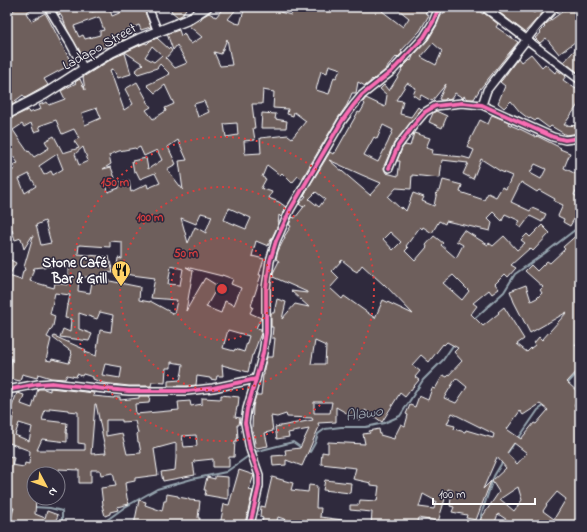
<svg xmlns="http://www.w3.org/2000/svg" width="587" height="532" font-family="'Indie Flower',sans-serif">
	<rect width="100%" height="100%" fill="#2f2a3d"/>
	<filter id="ink" filterUnits="userSpaceOnUse"><feTurbulence type="fractalNoise" baseFrequency=".025" numOctaves="2"/><feDisplacementMap in="SourceGraphic" scale="8" xChannelSelector="R" yChannelSelector="G"/><feConvolveMatrix kernelMatrix="1 2 1 2 8 2 1 2 1" color-interpolation-filters="sRGB"/></filter>
	<g filter="url(#ink)">
		<g fill="none" stroke-linecap="round" stroke-linejoin="round">
			<g stroke="#96a5af" stroke-width="2">
				<path d="M473,320L504,292L515,274L545,253L580,226"/>
				<path d="M567,384L580,370"/>
				<path d="M518,439L538,410L545,405"/>
				<path d="M307,450L310,452L315,443L318,434L325,429L341,427H366L384,423L400,416L423,380L443,360L454,344"/>
				<path d="M506,455L515,442"/>
				<path d="M34,507L50,508L62,511V524L69,525"/>
				<path d="M7,523L13,506"/>
				<path d="M100,525L125,507L157,489L192,479L226,472L254,452L293,442L303,449"/>
				<path d="M481,525V515L494,476L503,461"/>
			</g>
		</g>
		<g fill="#6e5e5b" stroke="#fff" fill-rule="evenodd">
			<path d="M18,7H34L26,13L31,21L45,13L49,20L72,64L44,79L48,85L25,98L23,95L15,101L16,103L7,107V15Z"/>
			<path d="M54,7H87L88,9L90,8L92,12L106,7H109L112,16L124,11L123,9L127,7H143L151,27L141,30L139,25L122,32L125,39L110,46L88,52V54L82,55L67,29L63,19L60,14L59,15ZM99,17L104,30L100,31V35L85,39L83,35L79,37L74,26Z"/>
			<path d="M173,7H187L182,15L178,17L171,11Z"/>
			<path d="M224,7H238L228,19L235,23L240,24L245,7H281L280,12L291,15L293,7H386L382,11L403,27L409,18L399,10L402,7H431L425,13L429,15L420,31L401,51L402,53L397,58L396,57L385,70L373,80L372,79L370,82L365,86L358,82L356,93H352L347,105L338,118L302,179L298,176L292,183L282,173L280,175L267,165L262,177L266,179L261,188L272,192L269,198L279,202L286,207L281,217L279,215L278,225L268,246L256,241L252,256L264,259L259,275H261L251,306L253,307L250,313L261,318L256,328L261,329V333L253,355H252L248,372L222,365L223,376H217L216,380L210,379V378L197,376L196,385L187,386H168V381L180,380L182,372L183,364L171,362V368H166L165,383L152,382L151,386H129L103,383L93,379V377L83,374L82,376L77,374L76,377L67,375L65,379L51,378L38,374L37,378L22,374L20,381L7,378L12,359L7,358V258L16,263L9,276L21,280L23,271L25,270L24,267L33,236H32L24,249L21,238L15,240L12,230L7,233V190L11,187L7,178V173L15,169L13,165L18,163L7,148V120L28,110L29,113L41,109L39,105L47,102L49,105L65,99L61,91L76,83L75,82L80,79L85,90L83,77L115,57L125,53L131,74L118,78L113,69L110,70L124,110L133,104L125,89L137,82L147,100L146,101L151,107L146,110L153,119L166,111L165,108L174,104L165,85L155,93L147,85L170,74L160,64L157,68L138,74L135,71L143,64L125,52L145,43L147,44L150,41L157,38L169,49L170,48L172,51L166,58L175,68L187,63L177,45L173,50L167,34L179,30L181,36L184,33L188,41H189L191,44L202,37L189,26L190,25L198,20L200,21L202,17L209,13L216,17ZM227,39L232,65L220,66L214,52L221,54ZM152,46L162,55L154,62L145,57ZM329,65L341,69L336,78L334,77L329,94L316,90L321,71L327,73ZM263,90L274,92L273,108L288,109L287,114L293,116L294,112L306,121L292,138L288,135L260,138L261,153L245,154L244,141L255,140L253,128H255L252,104H262ZM204,101L209,112L198,117L194,104ZM97,108L101,118L85,125L82,113ZM56,120L62,134L74,129L79,138L74,141L79,148L63,153L54,136L45,141L49,148L34,157L29,151L28,152L21,142L13,130L22,124L24,127L31,123L34,132L41,130L39,126ZM237,123L238,135L226,137L224,124ZM178,140L187,160L179,161L183,190L167,169L176,164L168,147ZM83,147L88,161L79,165L75,154ZM140,147L144,156L157,150L162,160L148,169L146,158L132,161L134,172L136,171L140,179L155,173L160,183L148,188L147,184L131,192L129,180L118,182L119,188L108,192L106,182L115,178L111,167L103,169L111,164L109,155L119,151L135,148L136,149ZM57,154L63,169L53,175L51,171L44,175L39,166ZM29,174L36,186L25,193L19,179ZM229,208L251,218L246,229L224,220L228,210H229ZM201,213L212,216L206,231V233L195,227L188,243L181,218L196,224ZM45,221L51,243L41,245L36,225ZM110,241L122,242V259L118,258L116,273L155,278L151,298L177,300L174,314L150,301V302L139,300L140,287L105,280L106,272L113,273L109,257L78,254L79,245L110,247ZM68,264V285L55,283L54,288L30,281L34,268ZM171,266L183,269L180,285L168,284ZM186,267L222,276V275L233,279L231,284L241,288L234,305L225,301L221,313L206,307L218,286L205,278L186,311L193,271ZM93,276L90,293L78,291L79,278ZM55,293L70,295L68,305H67L65,318L71,319L70,332L63,329L60,337L89,341L92,334L79,329V313L97,319L100,312L113,315L111,332L100,330L96,356L85,352L86,350L54,336L53,338L72,352L71,353L72,354L69,363L52,359L51,361L46,360L51,339L47,337L53,326L55,316L50,314ZM228,330L249,336L244,352L235,349L234,351L223,348ZM105,364L122,367L120,378L102,375Z"/>
			<path d="M448,7H473L483,14L484,13L498,24L496,27L518,42L480,89L474,99H468L464,96L463,98L455,93L451,99L448,100L446,98L445,100H441L439,99L446,84L432,101L421,95L419,99L413,95L416,88L407,83L396,100L403,101L400,114L411,117L418,107L421,110L394,143L384,166V169L386,173L398,176L400,161H397L402,148L405,145L410,146L414,133L430,138L426,148L433,150L432,154L463,157L470,159L474,150L467,147L471,138L480,120L488,124L492,115L509,122L508,124L522,130L536,137L537,136L561,148L560,149L570,153L564,168L580,176V187L578,186L574,195L580,198V216L577,214L570,226L563,222L564,219L558,216L563,205L554,201L555,199L539,190L537,192L521,182L511,202L530,211L532,208L546,214L542,222L530,216L521,228L517,225L520,221L505,214L502,221L493,212L487,218L492,223L490,231L446,221L445,224L439,221L432,233L423,227L422,229L420,227L406,246L408,248L405,251L415,261L427,247L426,245L434,236L443,243L441,245L456,258L463,245L456,241L464,230L488,245L489,243L493,246L504,236L517,250L525,243L521,240L527,234L530,237L542,225L550,233L533,251L530,248L511,265L516,268L508,277L505,274L495,284L499,289L492,294L489,290L473,303L477,306L471,314L483,326L499,313L498,312L504,307L524,339L517,344L527,352L531,348L535,345L534,343L539,337L542,340L567,312L530,333L514,302L510,291L526,285L531,301L537,298L542,293L540,290L543,287L525,271L531,265L537,271L547,261L550,263L565,249L563,247L580,232V255L577,257L580,260V339L575,345L580,350V368L567,382L580,394V398L574,405L580,409V446L577,451L580,454V522L578,525H547L539,519L535,525H511L512,523L498,514L494,525L480,520L499,492L492,481L506,468L497,457L483,489L491,481L476,520L466,518L467,515L452,512L454,507L450,506L452,490L448,489L438,522L429,519V520L418,518L416,525H371L372,512L350,510V505H359L360,500L377,501L379,486L371,485V483L353,479L356,468L321,464L322,452L328,453V442L365,444L363,434L370,433L369,431L379,429L380,435L394,439L395,434H396L401,424L405,426L408,415L406,414L410,405L415,407L419,396L428,400L432,388L435,389L443,375L447,377L462,361L454,352L458,348L447,342L444,345L443,344L429,362L421,355L412,365L420,371L415,377L419,380L405,397L400,393L382,422L365,410L359,420L336,407V422L318,423L319,427L302,466L286,460V465L273,466L272,456L286,455L285,450L300,448L309,429L288,433L289,437L277,439L275,427L313,420L312,418L287,417L286,414L277,417L271,416L273,431L265,433L268,446L256,448L252,428L253,406L256,395H261L263,375H264V368L267,357H273L275,338H272L273,327H271V313H274L277,299L286,302L282,319L295,304L309,307L291,291L307,293V292L273,277V273L279,261L276,259L278,251L285,237H284L291,226L289,225L292,217L295,218L306,204L303,207L299,204L306,196L304,195L330,152L333,154L334,152L335,153L358,112L360,113L365,104L363,102L366,98L385,107L387,95L380,89L384,85L389,91L402,70L401,69L410,60L411,61L413,56L428,40L437,25L441,15H442ZM433,43L442,51L436,65L421,57ZM383,125L393,130L388,142L378,162L364,155L374,137L377,139ZM481,159L500,171L512,176L506,189L502,187L496,197L488,193L484,200L460,192L462,185L443,180L440,191H437L434,206L422,201L424,197L413,193L406,211L402,207L401,209L388,197L396,188L411,189L412,175L440,178L442,160L468,163L463,174L473,179ZM329,160L362,175L381,183L370,195ZM535,164L546,169L541,179L530,173ZM316,192L325,199L319,207L309,199ZM390,232L401,242L393,250L383,239ZM342,260L352,268V269L357,272L362,265L384,285V284L413,314L383,300L375,318L344,296L342,299L330,288L339,278L332,271ZM453,275L469,291L462,300L443,283ZM315,341L326,346L325,364H311ZM456,378L467,387L456,403L444,398ZM314,402H332L330,413H314ZM540,404L548,410L536,424L534,423L521,439L508,430L507,429L520,411L523,415ZM452,413L494,434L493,438L466,430L465,432L454,429L455,426L447,424ZM514,443L527,453L517,464L507,453ZM518,487L522,500L514,511L500,499ZM557,492L566,499L554,519L543,511L547,505H546ZM423,494L436,501L434,509L419,507Z"/>
			<path d="M492,7H502L506,11L509,7H527L534,13L540,7H548L525,32Z"/>
			<path d="M564,7H578L580,10V38L559,54L546,38L540,43L535,38L541,33L540,32L545,27L544,26L547,23L566,9Z"/>
			<path d="M580,44V74L564,62Z"/>
			<path d="M531,54L542,67L545,64L555,73L557,70L566,76L563,80L576,89L580,85V102L564,125L580,126V133L566,135L551,126L549,128L537,119L535,121L530,118L529,119L520,112L511,101L504,108L498,103L505,86L500,82L502,80L518,58L521,62Z"/>
			<path d="M436,111L447,116L442,128L429,122L433,113Z"/>
			<path d="M262,113L276,114L275,119L287,121L286,128H261Z"/>
			<path d="M50,388L94,393L93,396L114,398V397H120V400L139,398V396H150L149,403L135,404L136,414L179,410L178,402L190,401L191,406L202,404V398L221,399V395L239,397L238,407H237L235,417L240,418L239,425H237L238,438H237V441H235L234,457H229V467H213V459L194,461V463H193L195,475L163,481L161,472L175,470L176,458V443L154,449L158,475L135,478V481L125,483L127,498L129,504L117,507L118,510L110,512V514L105,516L102,505H103L101,488L116,486L113,473L101,475L100,470H91V483H79V470L59,469L58,474H34V498H36L35,514L45,518L47,511L58,515L54,525H9L14,508L7,507V462L9,456L14,458L12,465L24,467L25,463L29,464L30,451L7,442V423L11,425L14,414L7,411V404L12,406L17,393H18L24,395L21,404L32,408L38,389H44L50,391ZM95,404H96L106,453L91,454ZM50,408L68,410V411L78,412V443L85,444V450H37L42,439L67,442V433H66L67,423L42,420L45,410H50ZM106,420H122V422L135,421L138,433L137,434L138,442H139L141,453L127,454L122,433L106,436ZM19,423L32,427L29,441L15,435ZM196,435L197,446L184,447L182,436Z"/>
			<path d="M239,470L254,475L249,490L253,491L245,523L241,521L240,525H220L224,504L229,505Z"/>
			<path d="M215,476L228,477V499L205,495L206,490H204L207,477L215,479Z"/>
			<path d="M272,477L293,483L291,490L308,492L309,485L317,486L316,508H321L320,517L358,522V525H292L293,522L278,517L276,525H261L263,518L260,517L261,506L265,507Z"/>
			<path d="M325,480L351,483L350,493L323,490Z"/>
			<path d="M167,494L178,496V497L189,499V500L200,501L198,518H200L199,525H134L139,500L146,502L145,505L162,511L164,501H166Z"/>
		</g>
		<g fill="none" stroke-linecap="round" stroke-linejoin="round">
			<g stroke="#fff" stroke-width="10">
				<g id="minor">
					<path d="M48,7L70,43L84,69"/>
					<path d="M148,7L158,32"/>
					<path d="M484,7L580,80"/>
					<path d="M482,105L487,90L538,25L555,7"/>
					<path d="M389,168L398,146L414,125L425,112L435,106L462,103L482,105L553,137L565,140L580,138"/>
					<path d="M7,390L38,384L52,383L105,389L129,391H187L213,388L256,379"/>
					<path d="M250,525L259,486V475L250,449L245,423L247,409L256,379L263,353L266,333V288L270,261L276,241L290,210L342,121L353,106L362,95L392,71L424,37L433,22L439,7"/>
				</g>
			</g>
			<g stroke="#fff" stroke-width="12">
				<path id="secondary" d="M7,114L45,94L84,69L112,52L139,39L187,20L207,7"/>
			</g>
			<use href="#minor" stroke="#2f2a3d" stroke-width="7"/>
			<use href="#secondary" stroke="#2f2a3d" stroke-width="9"/>
			<g stroke="#2f2a3d" stroke-width="6">
				<g id="cycleway">
					<path d="M389,168L398,146L414,125L425,112L435,106L462,103L482,105L553,137L565,140L580,138"/>
					<path d="M7,390L38,384L52,383L105,389L129,391H187L213,388L256,379"/>
					<path d="M250,525L259,486V475L250,449L245,423L247,409L256,379L263,353L266,333V288L270,261L276,241L290,210L342,121L353,106L362,95L392,71L424,37L433,22L439,7"/>
				</g>
			</g>
			<use href="#cycleway" stroke="#f96db3" stroke-width="4"/>
		</g>
	</g>
	<circle cx="222" cy="289" r="51" fill="#da3e3e" fill-opacity=".12"/>
	<g fill="none" stroke="#da3e3e" stroke-width="2" stroke-dasharray="2 4">
		<circle cx="222" cy="289" r="51"/>
		<circle cx="222" cy="289" r="102"/>
		<circle cx="222" cy="289" r="152"/>
	</g>
	<defs>
		<g id="restaurant-pin" transform="scale(1)"><path d="M0 17L-7.5 6A9.5 9.5 0 1 1 7.5 6Z" fill="#ffd166" stroke="#2f2a3d"/><path d="M-5-6h1v4h1v-4h1v4h1v-4h1v5L-1.5 .5V6h-2V.5L-5-1ZM5-6V6H3V1.5H1.5Q1.5-4 5-6Z" fill="#111"/></g>
	</defs>
	<g fill-rule="evenodd">
		<use href="#restaurant-pin" x="121" y="270"/>
	</g>
	<g text-anchor="middle" stroke-width="3" stroke-linejoin="round" paint-order="stroke">
		<g font-size="14" fill="#fff" stroke="#2f2a3d">
			<text transform="translate(99 46) rotate(-29)" y="5">Ladapo Street</text>
		</g>
		<g font-size="14" font-weight="bold" fill="#fff" stroke="#2f2a3d" text-anchor="end">
			<text x="107" y="267">Stone Café<tspan x="107" dy="16">Bar &amp; Grill</tspan></text>
		</g>
		<g font-size="15" font-style="italic" fill="#a8b4bc" stroke="#2f2a3d">
			<text transform="translate(364 413) rotate(-9)" y="5">Alawo</text>
		</g>
	</g>
	<circle cx="222" cy="289" r="6" fill="#da3e3e" stroke="#2f2a3d" stroke-width="2"/>
	<g font-size="12" text-anchor="middle" font-weight="bold" fill="#da3e3e" stroke="#2f2a3d" stroke-width="3" stroke-linejoin="round" paint-order="stroke">
		<text x="115" y="186">150 m</text>
		<text x="150" y="221">100 m</text>
		<text x="186" y="257">50 m</text>
	</g>
	<rect width="587" height="532" fill="none" stroke="#2f2a3d" stroke-width="24"/>
	<rect x="12" y="12" width="563" height="508" fill="none" stroke="#fff" stroke-width="1.5" filter="url(#ink)"/>
	<g transform="translate(46 486) rotate(131)"><circle r="19" fill="#2f2a3d" stroke="#827f8b"/>
	<path d="M0-3L7 15L0 10L-7 15Z" fill="#ffd166"/>
	<text y="-6" font-size="11" font-weight="bold" text-anchor="middle" fill="#ffffff">N</text>
	</g>
	<path d="M433 498v6h102v-6" fill="none" stroke="#ffffff" stroke-width="2"/>
	<text x="439" y="498" font-size="12" fill="#ffffff" stroke="#2f2a3d" stroke-width="3" paint-order="stroke">100 m</text>
</svg>
